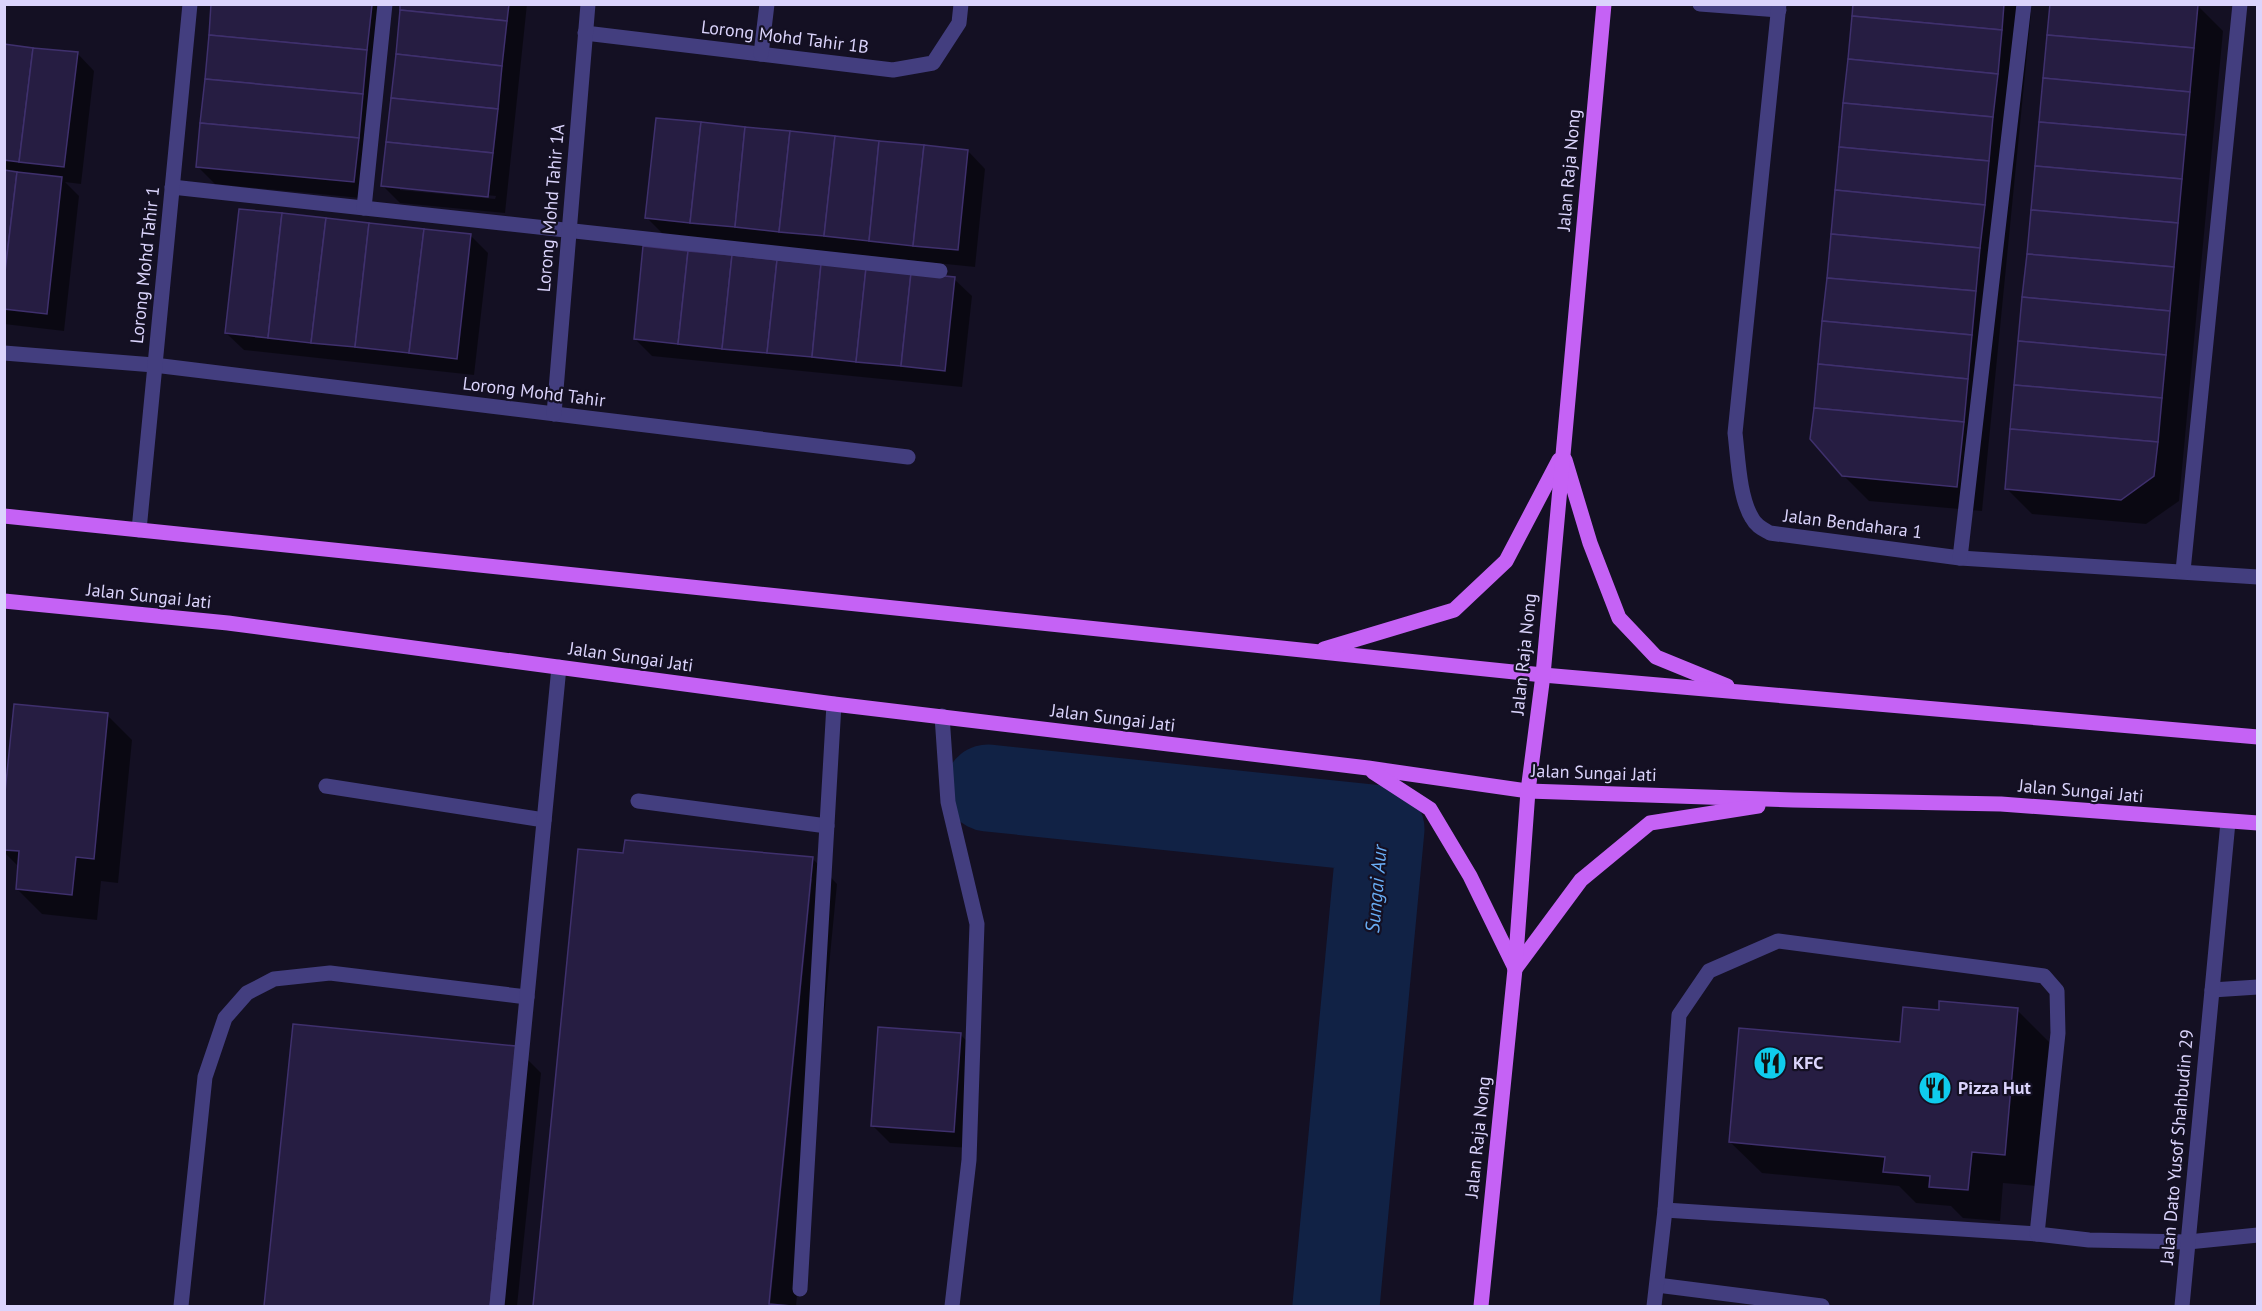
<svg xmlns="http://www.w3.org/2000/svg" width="2262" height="1311" font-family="'PT Sans',sans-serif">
	<rect width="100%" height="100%" fill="#141023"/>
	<g fill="#0007" fill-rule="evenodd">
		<path d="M213,4H390L371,199L215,184L198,167Z"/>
		<path d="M402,4H527L505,213L400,203L383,186ZM400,187L496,196L495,199L400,190Z"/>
		<path d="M1855,4H2022L2031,13L1982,511L1869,501L1843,475Z"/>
		<path d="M2051,4L2198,6L2223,31L2179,501L2146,524L2032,514L2007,489Z"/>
		<path d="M4,45L77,53L94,71L81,184L65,182L79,196L64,331L4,324Z"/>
		<path d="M968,151L985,169L975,267L664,235L647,218Z"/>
		<path d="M471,236L488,253L474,375L244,350L226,333Z"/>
		<path d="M954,279L972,296L962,387L652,356L635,339Z"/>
		<path d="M107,715L132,740L118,883L101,881L97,920L42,914L17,889L19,867L4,852V818Z"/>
		<path d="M579,850L625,855L812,858L837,884L796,1306H770L812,879H809L767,1306H534Z"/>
		<path d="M2017,1010L2049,1042L2036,1186L2003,1183L2000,1221L1963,1218L1951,1206L1916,1203L1899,1186L1762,1173L1730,1142L1902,1043Z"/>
		<path d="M294,1026L516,1048L541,1073L517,1306H266Z"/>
		<path d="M960,1034L977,1052L971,1148L890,1143L873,1126Z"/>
	</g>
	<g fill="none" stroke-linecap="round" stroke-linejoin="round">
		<path stroke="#112245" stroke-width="87" d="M988,788L1381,829L1336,1306"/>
	</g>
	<g fill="#261d42" stroke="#3f306d" stroke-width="1.5">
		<path d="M211,4L372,5L367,50L209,35Z"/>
		<path d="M400,4H509L507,21L400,10Z"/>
		<path d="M1853,4H2004L2002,30L1852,16Z"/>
		<path d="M2050,4L2198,5L2194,48L2047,35Z"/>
		<path d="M400,10L507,21L502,66L396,54Z"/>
		<path d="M1852,16L2002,30L1998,74L1848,59Z"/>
		<path d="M209,35L367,50L363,94L205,79Z"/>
		<path d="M2047,35L2194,48L2190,92L2043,78Z"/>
		<path d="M4,44L33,48L19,162L4,160Z"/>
		<path d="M33,48L78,52L64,167L19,162Z"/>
		<path d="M396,54L502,66L498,109L391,98Z"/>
		<path d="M1848,59L1998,74L1993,117L1843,103Z"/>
		<path d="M2043,78L2190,92L2186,135L2039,122Z"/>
		<path d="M205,79L363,94L359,138L200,123Z"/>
		<path d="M391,98L498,109L493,153L386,142Z"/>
		<path d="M1843,103L1993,117L1989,161L1839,147Z"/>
		<path d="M656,118L701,122L690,223L645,218Z"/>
		<path d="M701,122L745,127L735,227L690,223Z"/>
		<path d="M2039,122L2186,135L2182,179L2035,166Z"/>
		<path d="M200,123L359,138L354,182L196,167Z"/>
		<path d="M745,127L790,131L779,232L735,227Z"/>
		<path d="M790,131L835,136L824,236L779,232Z"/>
		<path d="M835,136L879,141L869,241L824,236Z"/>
		<path d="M879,141L924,145L913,246L869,241Z"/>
		<path d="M386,142L493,153L488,197L381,186Z"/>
		<path d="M924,145L968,150L958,250L913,246Z"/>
		<path d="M1839,147L1989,161L1985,205L1835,190Z"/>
		<path d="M2035,166L2182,179L2178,223L2031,210Z"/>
		<path d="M4,170L17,172L4,280Z"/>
		<path d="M17,172L62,177L47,314L4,309V280Z"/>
		<path d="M1835,190L1985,205L1980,248L1831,234Z"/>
		<path d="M239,209L282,213L268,338L225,333Z"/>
		<path d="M2031,210L2178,223L2174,267L2027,254Z"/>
		<path d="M282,213L326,218L311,343L268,338Z"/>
		<path d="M326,218L369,223L355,347L311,343Z"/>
		<path d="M369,223L424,229L409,353L355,347Z"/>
		<path d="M424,229L471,234L457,359L409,353Z"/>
		<path d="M1831,234L1980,248L1976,291L1827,278Z"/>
		<path d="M643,246L688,251L678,344L634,339Z"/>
		<path d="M688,251L732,255L722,349L678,344Z"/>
		<path d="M2027,254L2174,267L2170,311L2022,297Z"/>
		<path d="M732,255L777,260L767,353L722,349Z"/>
		<path d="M777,260L821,264L812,357L767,353Z"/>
		<path d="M821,264L866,268L856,362L812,357Z"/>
		<path d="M866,268L911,273L901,366L856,362Z"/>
		<path d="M911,273L955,277L945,371L901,366Z"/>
		<path d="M1827,278L1976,291L1972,335L1822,321Z"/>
		<path d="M2022,297L2170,311L2166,355L2018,341Z"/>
		<path d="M1822,321L1972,335L1968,379L1818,364Z"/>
		<path d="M2018,341L2166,355L2162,398L2014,385Z"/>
		<path d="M1818,364L1968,379L1964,422L1814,408Z"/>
		<path d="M2014,385L2162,398L2158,442L2010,429Z"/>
		<path d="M1814,408L1964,422L1957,487L1842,476L1810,439Z"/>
		<path d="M2010,429L2158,442L2154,476L2121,500L2005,489Z"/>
		<path d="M14,704L108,713L94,859L76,857L72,895L16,889L19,851L4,850V802Z"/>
		<path d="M625,840L813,857L769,1304L792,1306H533L578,849L623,853Z"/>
		<path d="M1939,1001L2018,1008L2005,1155L1972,1152L1968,1190L1929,1187L1930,1176L1883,1172L1885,1157L1729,1142L1739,1028L1900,1042L1903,1007L1939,1010Z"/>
		<path d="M293,1024L516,1046L490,1306H264Z"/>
		<path d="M878,1027L961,1033L954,1132L871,1126Z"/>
	</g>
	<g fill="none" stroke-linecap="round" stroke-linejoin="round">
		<g stroke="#433e7f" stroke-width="15">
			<path d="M1700,4L1779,10"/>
			<path d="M1779,4L1735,433C1738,457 1739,497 1752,518C1756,526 1763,529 1770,533L1960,558L2258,577"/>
			<path d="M585,33L893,70L933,63L959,23L961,4"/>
			<path d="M761,54L767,4"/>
			<path d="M172,187L940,271"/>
			<path d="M364,208L385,4"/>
			<path d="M4,353L154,365L908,457"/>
			<path d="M554,414L588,4"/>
			<path d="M139,530L190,4"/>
			<path d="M1960,558L2024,4"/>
			<path d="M2183,571L2240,4"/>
			<path d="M942,716L948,802L977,924L969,1160L952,1306"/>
			<path d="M326,786L544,820"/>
			<path d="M638,801L827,826"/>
			<path d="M2212,990L2258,987"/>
			<path d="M1665,1210L2037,1234"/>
			<path d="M1657,1285L1822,1306"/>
			<path d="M800,1289L834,704"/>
			<path d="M181,1306L205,1077L225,1018L247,993L274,979L330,973L527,997"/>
			<path d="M497,1306L559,667"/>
			<path d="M1654,1306L1665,1210L1679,1015L1709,971L1778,941L2044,976L2057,991L2058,1033L2037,1234L2089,1240L2188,1242L2258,1235"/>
			<path d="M2182,1306L2228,822"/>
		</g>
		<g stroke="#c562f5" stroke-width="15">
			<path d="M1565,460L1590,543L1619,618L1656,657L1727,686"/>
			<path d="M4,516L1543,675L2258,737"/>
			<path d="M4,601L228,623L834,704L1368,768L1528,791L1793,800L2001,804L2258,823"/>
			<path d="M1324,649L1454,610L1506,561L1559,460"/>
			<path d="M1373,772L1430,809L1470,876L1514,966"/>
			<path d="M1515,969L1581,880L1650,823L1758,806"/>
			<path d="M1481,1306L1515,969L1528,791L1543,675L1604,4"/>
		</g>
	</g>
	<defs>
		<g id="restaurant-disc" transform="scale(1.725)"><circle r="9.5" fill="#0fcced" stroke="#141023"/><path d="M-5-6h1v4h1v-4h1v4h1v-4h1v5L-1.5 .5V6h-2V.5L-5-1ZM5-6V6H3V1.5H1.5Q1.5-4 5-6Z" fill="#111"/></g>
	</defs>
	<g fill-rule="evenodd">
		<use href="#restaurant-disc" x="1770" y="1063"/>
		<use href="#restaurant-disc" x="1935" y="1088"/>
	</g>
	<g text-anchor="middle" stroke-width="4.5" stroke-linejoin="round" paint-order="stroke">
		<g font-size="18" fill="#dbd4fc" stroke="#141023">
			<text transform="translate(785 37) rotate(7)" y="6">Lorong Mohd Tahir 1B</text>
			<text transform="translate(1569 170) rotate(-85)" y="6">Jalan Raja Nong</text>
			<text transform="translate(551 208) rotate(-85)" y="6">Lorong Mohd Tahir 1A</text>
			<text transform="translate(145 265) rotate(-84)" y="6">Lorong Mohd Tahir 1</text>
			<text transform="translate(534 392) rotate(7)" y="6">Lorong Mohd Tahir</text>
			<text transform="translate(1853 524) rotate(7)" y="6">Jalan Bendahara 1</text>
			<text transform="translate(149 596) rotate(6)" y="6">Jalan Sungai Jati</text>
			<text transform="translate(1524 654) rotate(-84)" y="6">Jalan Raja Nong</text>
			<text transform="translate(631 657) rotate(8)" y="6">Jalan Sungai Jati</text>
			<text transform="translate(1113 718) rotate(7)" y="6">Jalan Sungai Jati</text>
			<text transform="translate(1594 773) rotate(2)" y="6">Jalan Sungai Jati</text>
			<text transform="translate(2081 791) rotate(5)" y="6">Jalan Sungai Jati</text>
			<text transform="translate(1478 1137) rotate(-84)" y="6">Jalan Raja Nong</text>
			<text transform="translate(2177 1147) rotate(-85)" y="6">Jalan Dato Yusof Shahbudin 29</text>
		</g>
		<g font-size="18" font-weight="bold" fill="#dbd4fc" stroke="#141023" text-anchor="start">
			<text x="1793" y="1069">KFC</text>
			<text x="1958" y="1094">Pizza Hut</text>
		</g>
		<g font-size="20" font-style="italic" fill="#69adf5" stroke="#141023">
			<text transform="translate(1376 889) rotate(-85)" y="7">Sungai Aur</text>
		</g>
	</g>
	<rect width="2262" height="1311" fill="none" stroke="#dbd4fc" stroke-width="12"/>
</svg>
